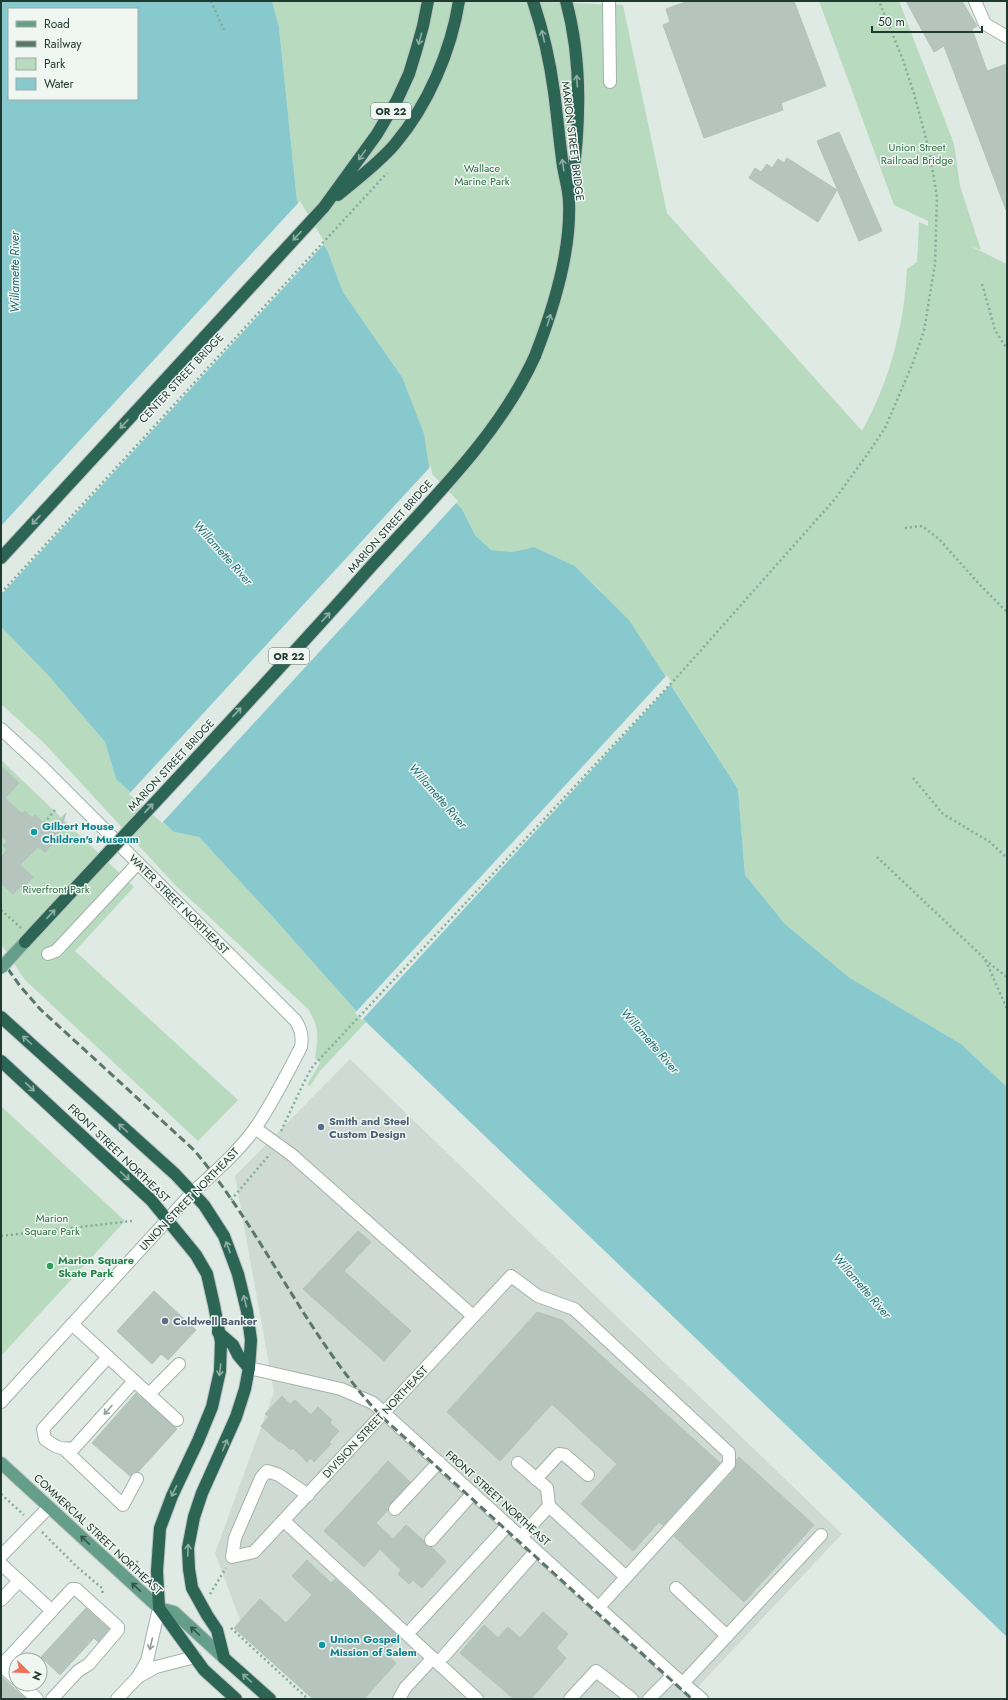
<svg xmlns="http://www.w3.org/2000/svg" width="1008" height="1700" font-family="Jost,sans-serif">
	<rect width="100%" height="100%" fill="#dfeae4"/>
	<path fill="#cedad3" d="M350,1059L842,1534L708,1676L688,1699H315L246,1636L215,1553L274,1392L235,1176Z"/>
	<g fill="#b8dbbf">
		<path d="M272,1H519L623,5L667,213L862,431C890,381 904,326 907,269L917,262L919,222L928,226V221L894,205L819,1H899L954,144L960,186L981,250L970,246L1007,264V1087L961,1044L850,978L785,924L745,875L738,789L674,689L600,590L575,566L534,547L512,552L491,550L475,535L462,509L430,475L402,377L343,292L328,252L297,201L279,27Z"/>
		<path d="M1,627L48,675L105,742L116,779L174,832L199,837L271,915L366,1022L320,1071L310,1086L307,1085L320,1063L315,1058C318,1037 320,1028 308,1009L176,886L44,743L1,704Z"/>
		<path d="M1,760L134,887L75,951L238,1100L198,1141L25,980L1,944Z"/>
		<path d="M1,1106L125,1221L1,1356Z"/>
	</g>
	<path fill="#88c9ce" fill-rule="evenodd" d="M1,1H272L279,27L297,201L328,252L343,292L402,377L424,434L430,475L462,509L475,535L491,550L512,552L534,547L575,566L629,620L738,789L745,875L785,924L850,978L961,1044L1007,1087V1637L366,1022L271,915L199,837L174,832L116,779L105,742L48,675L1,627ZM9,9H137V99H9Z"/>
	<g fill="#dfeae4">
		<path d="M300,201L325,243L1,595V526Z"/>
		<path d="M431,466L432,474L458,501L162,823L129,794Z"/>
		<path d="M667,675L672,683L362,1020L355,1013Z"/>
	</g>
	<g fill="#b5c5bd" stroke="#b2c3bb">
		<path d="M688,1H794L826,86L781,103L783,110L704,138L663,25L670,22L666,9Z"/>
		<path d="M906,1H962L977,26L972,29L987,71L1007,64V210H1006L944,46L934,52Z"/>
		<path d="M839,132L882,231L859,241L817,141Z"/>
		<path d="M787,158L837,190L818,222L749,178L755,168L761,172L767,164L772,168L778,159L784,163Z"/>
		<path d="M1,766L19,783L5,798L22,814L25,811L32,818L35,815L51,830L66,813L57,839L45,852L38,847L20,865L33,877L23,888L21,886L13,894L1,883V857L7,850L3,846L7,841L1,835Z"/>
		<path d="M358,1231L371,1242L344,1271L411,1331L384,1361L303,1289Z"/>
		<path d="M154,1291L196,1330L168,1360L161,1354L152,1364L117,1331Z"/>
		<path d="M537,1312L562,1320L720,1463L663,1525L659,1522L633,1551L581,1504L617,1464L552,1404L500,1461L447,1412Z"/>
		<path d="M136,1393L177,1429L138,1472H133L130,1476L92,1443Z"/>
		<path d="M282,1396L290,1404L295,1400L311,1415L318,1407L332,1420L330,1423L339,1431L329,1442L331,1444L314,1462L310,1458L307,1462L293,1448L291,1450L280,1441L279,1442L261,1426L269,1417L265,1414Z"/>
		<path d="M739,1457L814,1525L744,1602L674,1536L735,1469L736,1460Z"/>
		<path d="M388,1461L410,1482L390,1504L388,1510L376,1523L393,1539L406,1525L424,1541L426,1545L431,1547L446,1561L422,1588L413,1580L409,1584L398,1574L401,1570L380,1549L364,1567L324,1531Z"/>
		<path d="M307,1560L331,1583L335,1579L399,1637L385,1653L396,1663L364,1699H313L234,1628L260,1599L286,1623L312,1595L292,1576Z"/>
		<path d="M86,1608L109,1629L98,1642L94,1638L60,1675L41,1657Z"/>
		<path d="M543,1612L568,1634L556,1648L566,1658L531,1699H514L460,1653L484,1625L498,1638L508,1627L520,1638Z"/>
		<path d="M1,1676L15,1689L26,1699H1Z"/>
	</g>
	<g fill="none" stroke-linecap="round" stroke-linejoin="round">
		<g stroke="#a2b2ab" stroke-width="14">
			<g id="minor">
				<path d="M609,1L610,82"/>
				<path d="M975,1L985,24L1007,37"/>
				<path d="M1,729L43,768L295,1020C301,1028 303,1036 301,1047C287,1074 273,1102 256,1127C239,1151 214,1173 192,1193L1,1402"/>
				<path d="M48,954L56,951L138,863"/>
				<path d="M255,1128L292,1155L473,1316"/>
				<path d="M72,1324L177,1420"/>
				<path d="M108,1357L43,1429L45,1439C55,1447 61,1450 74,1448L134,1381"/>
				<path d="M249,1368L341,1389L373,1403L673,1675L702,1699"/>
				<path d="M149,1394L179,1364"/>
				<path d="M64,1449L123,1505L137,1479"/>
				<path d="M518,1463L547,1488L549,1506"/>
				<path d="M536,1479L559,1454L565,1455L588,1475"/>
				<path d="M308,1495L279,1475L267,1471L261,1478L235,1538L232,1557L254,1552L511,1276L538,1296L574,1309L729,1453V1464L599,1607"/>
				<path d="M395,1509L439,1462"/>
				<path d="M284,1521L477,1699"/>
				<path d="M521,1537L549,1506L626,1577"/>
				<path d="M431,1540L473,1493"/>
				<path d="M1,1556L49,1507"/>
				<path d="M1,1564L51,1610"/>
				<path d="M676,1588L727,1636"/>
				<path d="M1,1600L19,1581"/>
				<path d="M413,1628L508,1525"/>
				<path d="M444,1656L536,1551"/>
				<path d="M1,1665L16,1679"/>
				<path d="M1,1666L72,1589H76L118,1627V1630L89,1664L78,1671L52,1699"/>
				<path d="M138,1677L156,1667L195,1657"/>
				<path d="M683,1683L821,1535"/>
				<path d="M21,1684L37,1699"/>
				<path d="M117,1699L137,1678L147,1661L159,1608"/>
				<path d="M399,1699L405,1688L433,1658"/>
				<path d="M570,1699L596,1671L632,1699"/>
				<path d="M649,1699L673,1675"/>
			</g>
		</g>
		<g stroke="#bcc4c1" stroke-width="14">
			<path id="major" d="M1,1463L159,1608L174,1612L224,1658"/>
		</g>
		<g stroke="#bcc4c1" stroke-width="14">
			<g id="highway">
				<path d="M533,1C543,31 550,61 554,92C557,114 559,137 562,159C563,173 569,188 569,203C571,253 553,310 535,356"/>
				<path d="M566,1C583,63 580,129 571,192"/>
				<path d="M338,195C357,179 379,163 395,144C428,105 451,51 459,1"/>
				<path d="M1,558L324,207L377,134L397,100L409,74L416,51L423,26L428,1"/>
				<path d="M1,1017L175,1174L204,1205L224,1236L238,1274L247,1311L251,1340L249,1368L245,1389L236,1417L202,1493L194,1517L188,1548L189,1569L192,1588L207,1615L217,1630L224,1658L270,1699"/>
				<path d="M1,1061L151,1200L196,1255L207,1274L214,1305L221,1342L220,1371L212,1407L198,1441L172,1496L160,1528L157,1571L159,1608L204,1670L236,1699"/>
				<path d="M218,1332L233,1345L238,1355L249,1368"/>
			</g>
		</g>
		<g stroke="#80ad9c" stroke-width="2.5" stroke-dasharray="2 3" stroke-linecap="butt">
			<path d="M211,1L224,30"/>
			<path d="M982,284L995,330L1007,349"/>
			<path d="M905,528L922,526L939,539L980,585L1007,612"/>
			<path d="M1,593L387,173"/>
			<path d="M913,778L943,814L990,842L1007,858"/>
			<path d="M44,823L55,810"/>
			<path d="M877,857L985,959L1007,1009"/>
			<path d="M1,910L21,928"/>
			<path d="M985,960L1007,977"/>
			<path d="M281,1131L306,1078L313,1066L678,676L835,499L869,452L885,428L912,365L924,331L935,264L937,197L930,154L915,97L903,60L879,1"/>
			<path d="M231,1200L270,1154"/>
			<path d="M1,1236L132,1221"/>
			<path d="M1,1494L24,1515"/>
			<path d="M42,1532L77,1567L102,1588L103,1595"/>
			<path d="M133,1566L138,1561"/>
			<path d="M210,1594L226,1568"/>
			<path d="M231,1628L308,1699"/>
		</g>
		<use href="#minor" stroke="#fff" stroke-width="12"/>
		<use href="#major" stroke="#659f8b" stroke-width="12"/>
		<use href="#highway" stroke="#2d6555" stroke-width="12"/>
		<path stroke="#5b766c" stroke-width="3" stroke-dasharray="8 4" stroke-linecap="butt" d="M1,959L20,986L40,1009L194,1150C264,1233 306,1336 381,1416L692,1699"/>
		<g stroke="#bcc4c1" stroke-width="14" stroke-linecap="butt">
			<path id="major-bridge" d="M1,968L25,942"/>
		</g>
		<g stroke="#bcc4c1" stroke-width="14" stroke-linecap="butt">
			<path id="highway-bridge" d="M25,942C139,819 255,697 367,571C426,505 498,438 535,356"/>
		</g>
		<use href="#major-bridge" stroke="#659f8b" stroke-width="12"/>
		<use href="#highway-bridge" stroke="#2d6555" stroke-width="12"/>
	</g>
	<defs><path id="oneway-shaft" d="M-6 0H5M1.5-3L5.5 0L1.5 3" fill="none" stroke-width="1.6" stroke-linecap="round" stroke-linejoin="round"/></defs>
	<g stroke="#8eaea4">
		<use href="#oneway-shaft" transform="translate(543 36) rotate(-103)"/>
		<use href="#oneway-shaft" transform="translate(420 39) rotate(105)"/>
		<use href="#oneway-shaft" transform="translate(577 81) rotate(-94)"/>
		<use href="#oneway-shaft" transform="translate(362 155) rotate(126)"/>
		<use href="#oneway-shaft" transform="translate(563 165) rotate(-99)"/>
		<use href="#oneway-shaft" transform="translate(297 236) rotate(133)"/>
		<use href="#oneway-shaft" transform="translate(549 320) rotate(-73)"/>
		<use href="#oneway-shaft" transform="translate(124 424) rotate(133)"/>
		<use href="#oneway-shaft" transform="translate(36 520) rotate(133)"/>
		<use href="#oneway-shaft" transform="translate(326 617) rotate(-47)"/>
		<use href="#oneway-shaft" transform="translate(237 712) rotate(-47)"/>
		<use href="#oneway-shaft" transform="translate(149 808) rotate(-47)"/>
		<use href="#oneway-shaft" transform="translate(51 914) rotate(-47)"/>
		<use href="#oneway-shaft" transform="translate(27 1040) rotate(-138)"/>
		<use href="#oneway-shaft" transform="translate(30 1087) rotate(43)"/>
		<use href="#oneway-shaft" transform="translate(123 1128) rotate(-138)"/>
		<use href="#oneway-shaft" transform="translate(125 1176) rotate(43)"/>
		<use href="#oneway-shaft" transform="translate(228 1247) rotate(-111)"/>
		<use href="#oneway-shaft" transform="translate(245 1301) rotate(-104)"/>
		<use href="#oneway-shaft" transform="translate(220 1370) rotate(97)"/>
		<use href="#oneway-shaft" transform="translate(225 1445) rotate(-68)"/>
		<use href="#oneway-shaft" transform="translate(174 1491) rotate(116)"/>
		<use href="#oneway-shaft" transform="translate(188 1550) rotate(-88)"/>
		<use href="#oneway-shaft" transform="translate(247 1678) rotate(-138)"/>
	</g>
	<g stroke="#909c98">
		<use href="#oneway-shaft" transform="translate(108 1410) rotate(132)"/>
		<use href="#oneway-shaft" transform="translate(151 1644) rotate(103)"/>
	</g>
	<g stroke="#325348">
		<use href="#oneway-shaft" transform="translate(85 1540) rotate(-137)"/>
		<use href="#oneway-shaft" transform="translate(136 1587) rotate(-137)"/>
		<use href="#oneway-shaft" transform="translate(195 1631) rotate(-138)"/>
	</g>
	<g fill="#0f9aa8" stroke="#f0f7f3" stroke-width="1.5">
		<circle cx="34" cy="832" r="4"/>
		<circle cx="322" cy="1645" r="4"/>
	</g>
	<g fill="#5c6f8a" stroke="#f0f7f3" stroke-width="1.5">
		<circle cx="321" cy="1127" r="4"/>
		<circle cx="165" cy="1321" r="4"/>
	</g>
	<circle fill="#2e9e5b" stroke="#f0f7f3" stroke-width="1.5" cx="50" cy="1266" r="4"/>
	<g text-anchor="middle" stroke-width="3" stroke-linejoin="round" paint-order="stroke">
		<g fill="#f0f7f3" stroke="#5f736b" stroke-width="1">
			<rect x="371" y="103" width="40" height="16" rx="3"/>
			<rect x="269" y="648" width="40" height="16" rx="3"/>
		</g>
		<g font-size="10" font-weight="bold" fill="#213a31">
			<text x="391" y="115">OR 22</text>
			<text x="289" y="660">OR 22</text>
		</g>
		<g font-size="11" fill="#213a31" stroke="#f0f7f3">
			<text transform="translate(573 141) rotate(83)" y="4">MARION STREET BRIDGE</text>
			<text transform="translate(181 378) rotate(-47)" y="4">CENTER STREET BRIDGE</text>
			<text transform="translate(390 526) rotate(-48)" y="4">MARION STREET BRIDGE</text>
			<text transform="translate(171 765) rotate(-47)" y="4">MARION STREET BRIDGE</text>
			<text transform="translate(179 904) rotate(45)" y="4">WATER STREET NORTHEAST</text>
			<text transform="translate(119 1153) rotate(44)" y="4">FRONT STREET NORTHEAST</text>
			<text transform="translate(189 1199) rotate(-46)" y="4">UNION STREET NORTHEAST</text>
			<text transform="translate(375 1422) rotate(-47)" y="4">DIVISION STREET NORTHEAST</text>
			<text transform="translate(498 1498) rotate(42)" y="4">FRONT STREET NORTHEAST</text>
			<text transform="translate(98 1534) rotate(43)" y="4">COMMERCIAL STREET NORTHEAST</text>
		</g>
		<g font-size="11" fill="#2c6f41" stroke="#f0f7f3">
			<text x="917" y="151">Union Street<tspan x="917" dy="13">Railroad Bridge</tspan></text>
			<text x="482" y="172">Wallace<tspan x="482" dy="13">Marine Park</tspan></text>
			<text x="56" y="893">Riverfront Park</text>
			<text x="52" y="1222">Marion<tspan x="52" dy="13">Square Park</tspan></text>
		</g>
		<g font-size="11" font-weight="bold" fill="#0d838f" stroke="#f0f7f3" text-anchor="start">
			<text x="42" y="830">Gilbert House<tspan x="42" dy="13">Children's Museum</tspan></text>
			<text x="330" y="1643">Union Gospel<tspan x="330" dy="13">Mission of Salem</tspan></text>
		</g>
		<g font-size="11" font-weight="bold" fill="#4e5e75" stroke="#f0f7f3" text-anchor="start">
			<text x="329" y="1125">Smith and Steel<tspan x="329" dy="13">Custom Design</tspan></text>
			<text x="173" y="1325">Coldwell Banker</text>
		</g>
		<g font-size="11" font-weight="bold" fill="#27864d" stroke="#f0f7f3" text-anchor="start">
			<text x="58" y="1264">Marion Square<tspan x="58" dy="13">Skate Park</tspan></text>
		</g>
		<g font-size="12" font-style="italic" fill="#1d6c74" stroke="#f0f7f3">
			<text transform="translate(15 272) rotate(-90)" y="4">Willamette River</text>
			<text transform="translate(223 553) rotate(48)" y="4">Willamette River</text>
			<text transform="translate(438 796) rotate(49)" y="4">Willamette River</text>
			<text transform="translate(650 1041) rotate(49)" y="4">Willamette River</text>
			<text transform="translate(862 1286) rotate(49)" y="4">Willamette River</text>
		</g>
	</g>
	<rect width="1008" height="1700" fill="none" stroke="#213a31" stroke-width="4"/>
	<rect x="8" y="8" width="130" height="92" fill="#f0f7f3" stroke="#9daba5"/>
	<rect x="16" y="21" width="20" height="6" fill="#659f8b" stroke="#9daba5"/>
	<text x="44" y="28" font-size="12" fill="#213a31">Road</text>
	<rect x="16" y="41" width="20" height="6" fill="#5b766c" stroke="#9daba5"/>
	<text x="44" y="48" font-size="12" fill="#213a31">Railway</text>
	<rect x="16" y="58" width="20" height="12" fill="#b8dbbf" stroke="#9daba5"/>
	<text x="44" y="68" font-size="12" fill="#213a31">Park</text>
	<rect x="16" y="78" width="20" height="12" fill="#88c9ce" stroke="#9daba5"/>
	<text x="44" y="88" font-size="12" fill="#213a31">Water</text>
	<g transform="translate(28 1672) rotate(113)"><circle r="19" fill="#f0f7f3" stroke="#9daba5"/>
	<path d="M0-3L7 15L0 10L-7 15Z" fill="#ee7259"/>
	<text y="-6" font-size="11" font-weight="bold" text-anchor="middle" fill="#213a31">N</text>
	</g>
	<path d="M872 26v6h110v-6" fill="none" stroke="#213a31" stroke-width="2"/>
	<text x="878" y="26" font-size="12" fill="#213a31" stroke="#f0f7f3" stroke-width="3" paint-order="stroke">50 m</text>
</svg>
